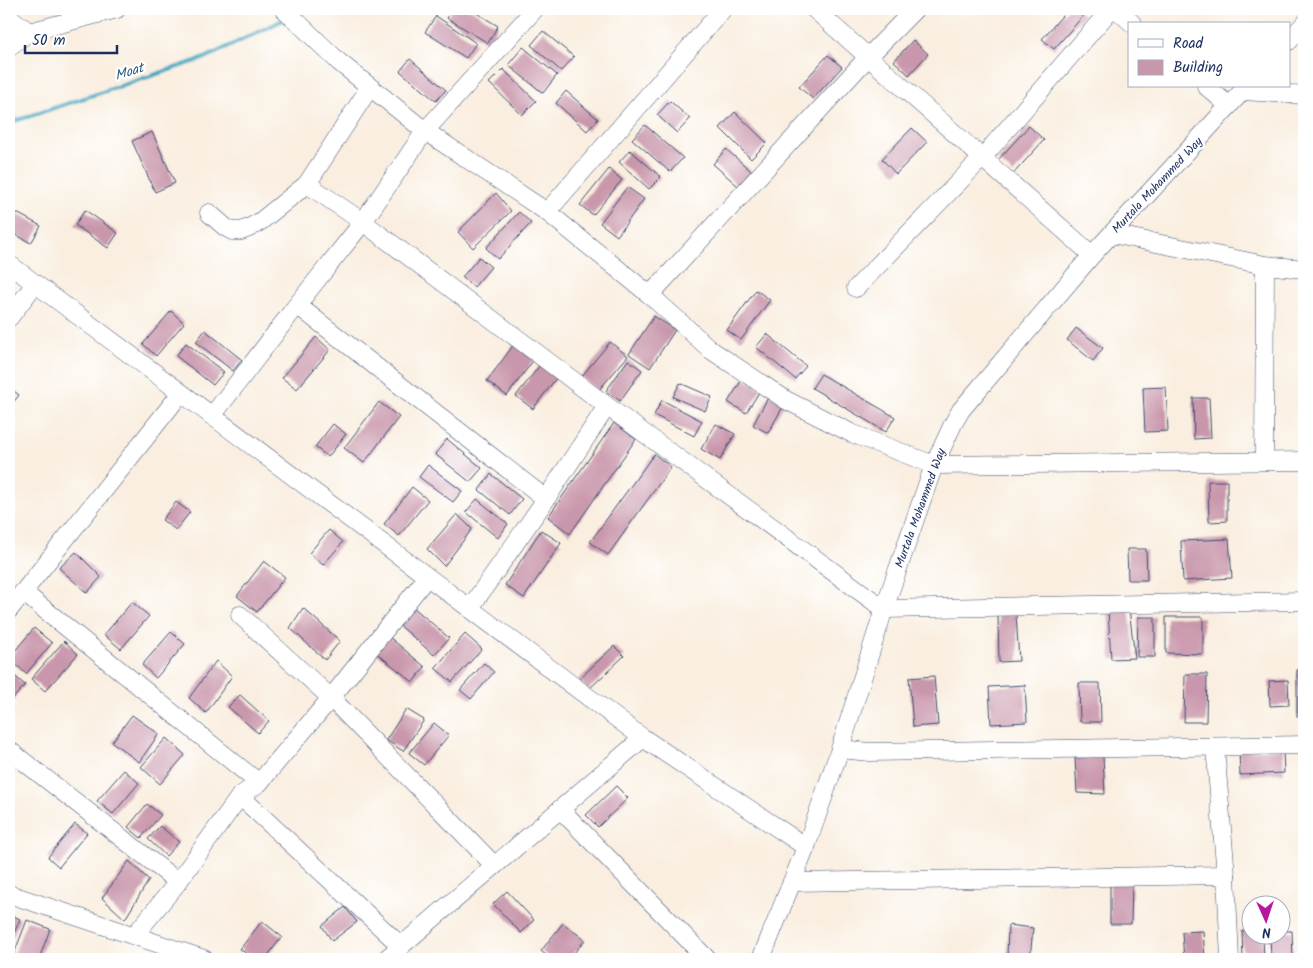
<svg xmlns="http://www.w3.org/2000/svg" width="1313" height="968" font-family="Kalam,sans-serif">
	<rect width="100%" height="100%" fill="#fff"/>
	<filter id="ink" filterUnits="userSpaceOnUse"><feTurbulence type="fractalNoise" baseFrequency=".02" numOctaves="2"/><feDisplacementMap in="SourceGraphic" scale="10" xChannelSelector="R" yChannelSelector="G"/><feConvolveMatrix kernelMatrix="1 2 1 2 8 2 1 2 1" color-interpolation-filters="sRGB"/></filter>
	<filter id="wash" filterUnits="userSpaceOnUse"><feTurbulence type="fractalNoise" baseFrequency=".0096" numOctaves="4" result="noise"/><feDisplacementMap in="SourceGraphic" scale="20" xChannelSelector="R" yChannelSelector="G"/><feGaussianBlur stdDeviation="1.12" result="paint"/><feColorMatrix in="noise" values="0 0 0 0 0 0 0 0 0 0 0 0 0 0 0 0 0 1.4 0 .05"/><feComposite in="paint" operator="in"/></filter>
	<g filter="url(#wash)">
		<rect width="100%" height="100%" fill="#f9eedf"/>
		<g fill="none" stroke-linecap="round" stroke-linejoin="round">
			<g stroke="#42a7c2" stroke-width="4">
				<path d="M296,14L307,9"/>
				<path d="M9,123L205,58L287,18"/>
			</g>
		</g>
		<g id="blocks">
			<g fill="#c997ac">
				<path d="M453,9H470L498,26L488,43L447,18Z"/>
				<path d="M1068,9H1076L1084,15L1054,49L1042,39Z"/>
				<path d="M436,16L476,43L466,58L425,32Z"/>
				<path d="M543,31L574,57L561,71L531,45Z"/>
				<path d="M913,40L928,54L909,75L894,61Z"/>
				<path d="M523,47L557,75L543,93L508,65Z"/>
				<path d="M828,55L842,67L813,99L799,87Z"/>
				<path d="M410,59L446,90L436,101L400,71Z"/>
				<path d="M503,69L536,101L522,115L489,83Z"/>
				<path d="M566,91L598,119L587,131L556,103Z"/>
				<path d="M670,101L690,119L677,133L657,115Z"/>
				<path d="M735,112L767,143L751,159L720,128Z"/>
				<path d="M645,125L683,158L670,172L632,139Z"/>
				<path d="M1029,126L1044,140L1013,174L998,160Z"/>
				<path d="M912,128L927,142L896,174L882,159Z"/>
				<path d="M152,132L175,183L155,192L132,141Z"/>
				<path d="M726,149L751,171L738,186L713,164Z"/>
				<path d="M630,150L661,177L649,189L619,162Z"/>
				<path d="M609,169L622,180L593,215L580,205Z"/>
				<path d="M627,187L644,199L617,236L600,223Z"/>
				<path d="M496,193L511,211L473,248L458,232Z"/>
				<path d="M85,210L118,233L108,248L75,225Z"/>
				<path d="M15,212L41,226L31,243L9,231V222Z"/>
				<path d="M519,212L531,223L498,259L486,248Z"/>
				<path d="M479,257L491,267L474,287L462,277Z"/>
				<path d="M756,290L770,300L741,340L727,330Z"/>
				<path d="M171,311L184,323L156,356L143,344Z"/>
				<path d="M654,316L675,330L650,368L629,354Z"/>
				<path d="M1076,328L1103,348L1093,361L1067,340Z"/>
				<path d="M205,330L242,360L233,371L196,342Z"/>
				<path d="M767,334L806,366L795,379L756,347Z"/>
				<path d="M316,337L330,350L297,389L282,378Z"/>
				<path d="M610,342L628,356L598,391L581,377Z"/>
				<path d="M186,343L224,372L213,385L176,356Z"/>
				<path d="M515,343L535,358L507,396L487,381Z"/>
				<path d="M628,360L642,370L620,401L606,391Z"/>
				<path d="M540,365L557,377L533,409L516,396Z"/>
				<path d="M821,374L895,417L886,432L812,388Z"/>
				<path d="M743,378L761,389L746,413L728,402Z"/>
				<path d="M680,383L712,397L705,411L673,397Z"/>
				<path d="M9,387L19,395L9,408Z"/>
				<path d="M1166,387L1168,431L1145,432L1143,388Z"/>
				<path d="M770,394L785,403L768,433L753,425Z"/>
				<path d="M1193,398H1209L1211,438L1194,439Z"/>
				<path d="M662,400L702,421L694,436L654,415Z"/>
				<path d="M379,402L399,417L364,463L344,448Z"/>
				<path d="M614,423L636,439L570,534L548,517Z"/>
				<path d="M333,424L346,434L328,457L315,447Z"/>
				<path d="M716,424L735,434L720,460L701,449Z"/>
				<path d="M447,439L482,468L470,482L435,454Z"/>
				<path d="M654,454L671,467L608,555L590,542Z"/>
				<path d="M428,465L462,491L453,502L419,477Z"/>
				<path d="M491,474L522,499L510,515L479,490Z"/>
				<path d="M1208,481H1227V521L1209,522Z"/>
				<path d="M412,487L428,500L399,536L384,524Z"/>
				<path d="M477,499L508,524L498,538L466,512Z"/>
				<path d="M176,502L190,512L176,530L162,520Z"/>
				<path d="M457,514L472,529L444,566L427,549Z"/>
				<path d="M329,530L343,542L323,565L309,553Z"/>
				<path d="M541,530L561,543L524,598L505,585Z"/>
				<path d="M1229,539L1232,578L1183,581L1181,541Z"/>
				<path d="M1127,549H1146L1147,580H1128Z"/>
				<path d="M76,552L101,577L87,593L59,568Z"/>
				<path d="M264,561L285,577L257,612L237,596Z"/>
				<path d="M132,602L149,616L121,649L104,635Z"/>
				<path d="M413,607L449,638L434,655L398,624Z"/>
				<path d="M303,608L340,641L325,660L290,628Z"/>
				<path d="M1129,609L1135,658L1111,659L1108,610Z"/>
				<path d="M1016,614L1019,661L999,662L998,615Z"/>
				<path d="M1138,617H1155V657H1137Z"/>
				<path d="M1166,617H1203V654L1166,653Z"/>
				<path d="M34,628L52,643L26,674L9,658Z"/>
				<path d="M171,632L185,644L156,678L142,665Z"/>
				<path d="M465,634L482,649L452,682L435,668Z"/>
				<path d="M388,636L425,667L413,682L375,652Z"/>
				<path d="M64,641L78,654L45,691L31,679Z"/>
				<path d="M614,646L624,656L588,690L578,680Z"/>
				<path d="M216,661L232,676L206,713L189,698Z"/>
				<path d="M484,663L494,672L471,699L460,690Z"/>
				<rect x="1297" y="670" width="7" height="46"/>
				<path d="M9,671L25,685L12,700L9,698Z"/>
				<path d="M1185,674H1207L1206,722H1184Z"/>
				<path d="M934,676L938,725L913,727L909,678Z"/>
				<path d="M1288,680L1289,705L1270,706L1269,681Z"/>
				<path d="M1079,683H1100L1101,722H1080Z"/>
				<path d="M1025,685L1027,722L991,724L989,687Z"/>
				<path d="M240,695L269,721L258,733L228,707Z"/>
				<path d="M406,709L424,720L403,751L386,740Z"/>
				<path d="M132,715L159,734L139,762L112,742Z"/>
				<path d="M434,723L449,735L424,765L409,753Z"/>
				<path d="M166,738L185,755L160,784L141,767Z"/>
				<path d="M1283,749L1284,773L1240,775L1239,751Z"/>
				<path d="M1103,757L1105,794L1077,793L1075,758Z"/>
				<path d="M124,770L139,783L113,814L97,801Z"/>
				<path d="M616,786L628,798L598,827L586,815Z"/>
				<path d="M147,804L161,815L141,838L128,827Z"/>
				<path d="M75,824L87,833L59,867L48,857Z"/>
				<path d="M160,826L179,842L166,856L148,839Z"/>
				<path d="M129,861L149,880L125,919L102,898Z"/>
				<path d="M1110,882H1132L1131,924H1110Z"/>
				<path d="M507,891L534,920L521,933L493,904Z"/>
				<path d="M345,907L357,922L332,941L322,926Z"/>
				<path d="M9,914L20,919L9,946Z"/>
				<path d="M27,920L50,929L39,959H12Z"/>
				<path d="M262,921L282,937L265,959H254L240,949Z"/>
				<path d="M563,923L585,940L569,959H551L541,951Z"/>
				<path d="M1008,925L1033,928L1030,959H1007Z"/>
				<path d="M1300,928H1304V959H1301Z"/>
				<path d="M1203,931L1205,959H1184L1182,932Z"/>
				<path d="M1242,931H1250V936H1263L1264,959H1243Z"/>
				<path d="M1280,931H1292L1293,959H1271L1270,936H1280Z"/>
			</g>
		</g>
	</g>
	<g filter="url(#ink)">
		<use href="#blocks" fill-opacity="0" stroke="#3c4c71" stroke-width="1"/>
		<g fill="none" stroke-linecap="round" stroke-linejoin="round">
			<g stroke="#3c4c71" stroke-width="19">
				<g id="minor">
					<path d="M284,9L339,62L425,131L547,212L650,295L711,350L786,400L851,433L934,465L1304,461"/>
					<path d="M814,9L1092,255"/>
					<path d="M1116,9L1133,24"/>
					<path d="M9,17L29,32"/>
					<path d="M1289,41L1304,24"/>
					<path d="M9,47L29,32L117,9"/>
					<path d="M1206,86L1229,106"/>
					<path d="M1243,91L1304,95"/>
					<path d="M307,184L363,222L607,406L884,609L1304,601"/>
					<path d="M547,212L723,9"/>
					<path d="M209,213L225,227L232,231H241L249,228L261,221L307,184L370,87"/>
					<path d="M1112,234L1265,265L1304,269"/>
					<path d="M9,264L643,738L806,847"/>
					<path d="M856,288L982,158L1111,9"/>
					<path d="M650,295L868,57L915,9"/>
					<path d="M297,305L546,499"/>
					<path d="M9,318L35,284"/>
					<path d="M212,416L297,305L363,222L425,131L535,9"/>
					<path d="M1264,461L1265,265"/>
					<path d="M23,592L259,783"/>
					<path d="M470,608L546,499L607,406"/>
					<path d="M9,610L181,393"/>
					<path d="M240,615L331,698L494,865"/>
					<path d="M1215,747L1226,875L1230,959"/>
					<path d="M840,749L870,752L1304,745"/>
					<path d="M9,750L178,882"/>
					<path d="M240,796L401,946"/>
					<path d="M560,809L707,959"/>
					<path d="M792,882L1226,875"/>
					<path d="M9,894L204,959"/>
					<path d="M134,936L178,882L240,796L259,783L331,698L427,577"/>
					<path d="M386,959L643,738"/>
					<path d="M761,959L806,847L840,749L884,609L934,465L953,424L961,410L1092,255L1247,86"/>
				</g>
			</g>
			<use href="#minor" stroke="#fff" stroke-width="18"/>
		</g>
	</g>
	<g text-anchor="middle" stroke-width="4.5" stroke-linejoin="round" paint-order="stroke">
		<g font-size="12" fill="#1b2f5e" stroke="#fff">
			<text transform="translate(1157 185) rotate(-47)" y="4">Murtala Mohammed Way</text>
			<text transform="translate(920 508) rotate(-70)" y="4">Murtala Mohammed Way</text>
		</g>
		<g font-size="14" font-style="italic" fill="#2b5f86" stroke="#fff">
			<text transform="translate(129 71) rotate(-18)" y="5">Moat</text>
		</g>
	</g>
	<rect width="1313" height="968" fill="none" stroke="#fff" stroke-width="30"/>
	<rect x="1128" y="22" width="162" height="65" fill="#ffffff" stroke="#a4acbf"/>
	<rect x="1138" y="39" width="25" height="8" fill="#ffffff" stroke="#a4acbf"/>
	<text x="1173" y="48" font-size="15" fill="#1b2f5e">Road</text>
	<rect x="1138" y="60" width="25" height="15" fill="#c997ac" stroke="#a4acbf"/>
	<text x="1173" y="72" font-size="15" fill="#1b2f5e">Building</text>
	<g transform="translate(1266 920) rotate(177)"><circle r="24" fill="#ffffff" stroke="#a4acbf"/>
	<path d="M0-4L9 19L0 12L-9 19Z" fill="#b5179e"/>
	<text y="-8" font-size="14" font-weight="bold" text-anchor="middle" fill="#1b2f5e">N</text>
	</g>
	<path d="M25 45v8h92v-8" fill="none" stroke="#1b2f5e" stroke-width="2.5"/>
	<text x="32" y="45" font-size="15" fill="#1b2f5e" stroke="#ffffff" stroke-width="4" paint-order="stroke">50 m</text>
</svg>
